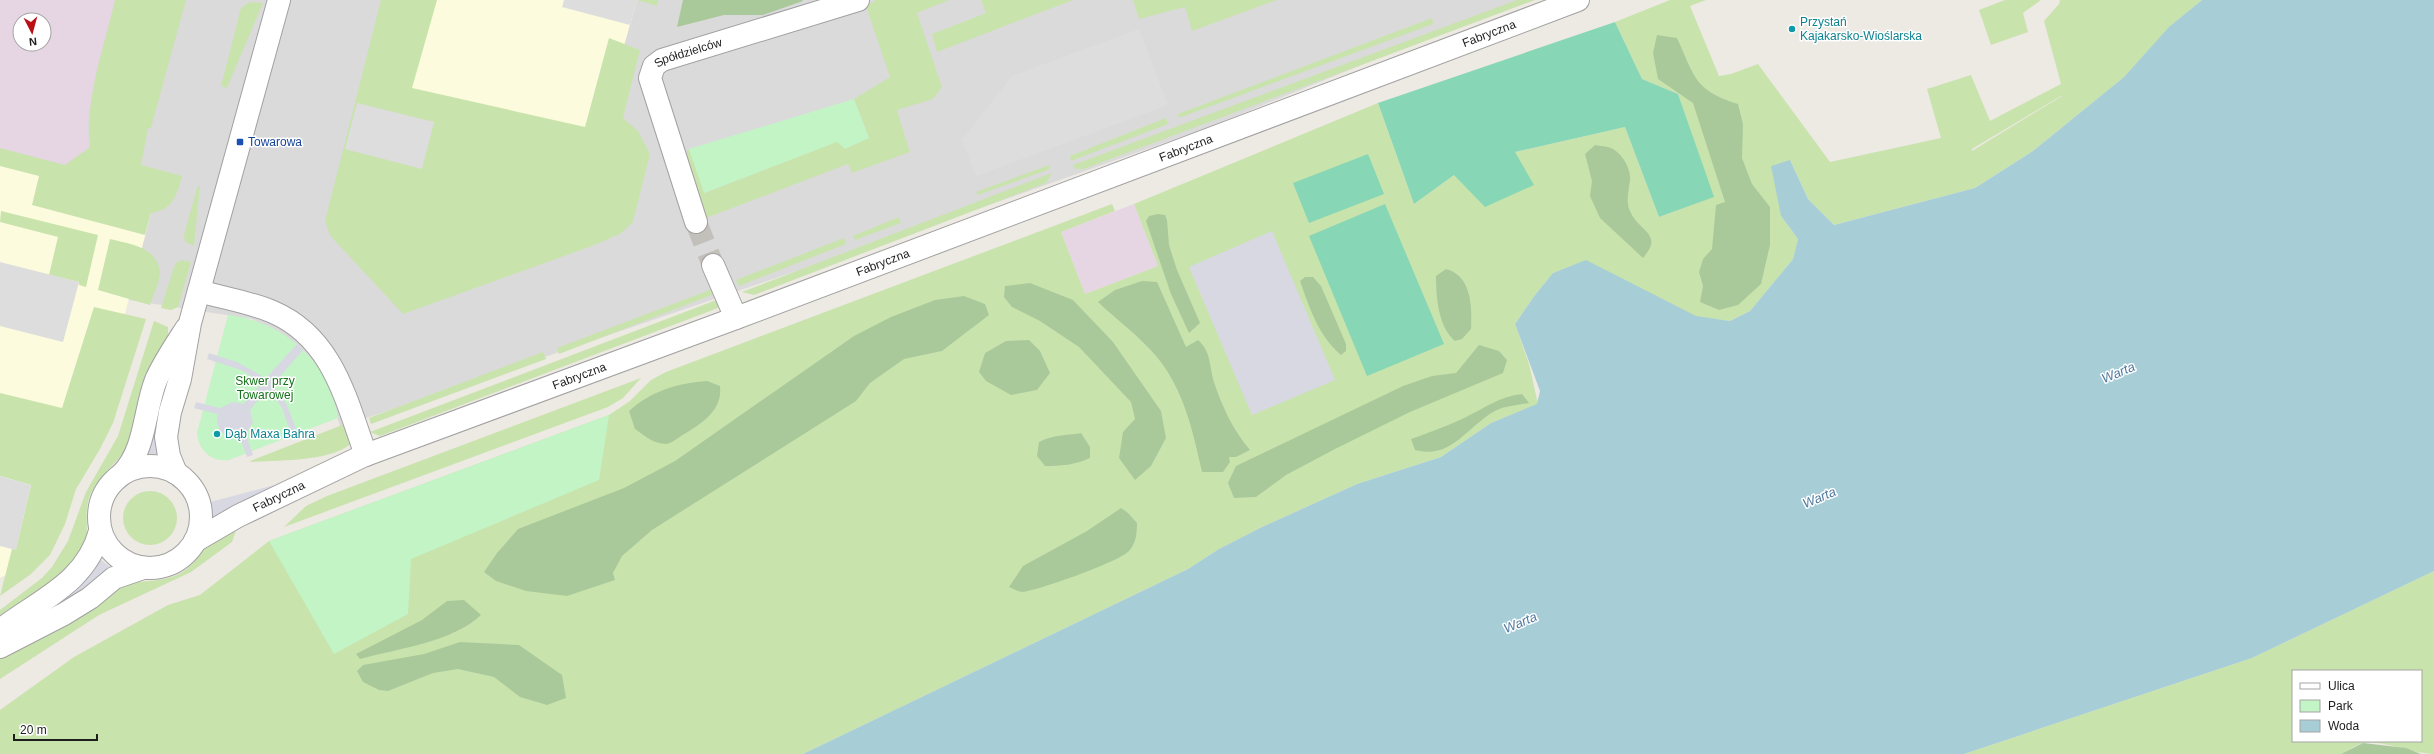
<svg xmlns="http://www.w3.org/2000/svg" width="2434" height="754" font-family="Helvetica,sans-serif">
	<rect width="100%" height="100%" fill="#ede9e3"/>
	<path fill="#dbdada" fill-rule="evenodd" d="M0,0H1521L1209,127L972,211L340,427L329,386L315,363L297,344L252,319L129,300L0,157ZM20,20H44V44H20Z"/>
	<g fill="#e6d5e3" fill-rule="evenodd">
		<path d="M0,0H115L89,108L87,129L90,147L65,165L0,148ZM20,20H44V44H20Z"/>
		<path d="M1134,204L1158,266L1085,294L1061,232Z"/>
	</g>
	<g fill="#fcfbdd">
		<path d="M399,0H637L595,148L374,85Z"/>
		<path d="M0,157L151,213L125,314L15,570L0,578Z"/>
	</g>
	<g fill="#c9e3ad" fill-rule="evenodd">
		<path d="M115,0H186L151,128H148L141,165L182,176C177,195 173,210 151,213L145,235L32,205L39,176L0,166V148L65,165L90,147C85,97 104,48 115,0Z"/>
		<path d="M381,0H437L412,88L585,127L609,38L640,50L623,118L638,131L650,154L633,222L620,234L592,246L403,314L335,241L330,235L325,221Z"/>
		<path d="M637,0H658L657,6Z"/>
		<path d="M876,0H949L917,13L942,87L933,99L897,110L910,152L852,173L848,164L706,218L696,195L686,152L689,149L705,193L837,141L869,138L854,99L890,77L866,6Z"/>
		<path d="M981,0H1073L937,52L932,34L986,13Z"/>
		<path d="M1133,0H1277L1192,31L1185,7L1139,19Z"/>
		<path d="M1517,0H1535L1084,169H1075L1073,165Z"/>
		<path d="M1670,0H1706L1690,6L1719,76L1731,74L1758,64L1830,162L1941,138L1927,89L1971,75L1990,121L2061,84L2044,21L2059,4L2060,0H2202L2172,25L2124,77L2033,151L1975,188L1834,225L1808,199L1790,160L1781,216L1798,239L1793,259L1750,311L1730,321L1696,317L1586,261L1553,273L1535,295L1515,324L1529,364L1538,404L1491,423L1441,457L1357,484L1262,527L1219,549L1188,569L803,754H0V710L74,657L168,605L200,595L269,541L609,415L630,401L651,380L666,372L1112,204L1115,211L1061,232L1085,294L1158,266L1134,204L1378,103L1414,204L1454,175L1515,152L1625,127L1659,217L1713,197L1678,94L1642,79L1615,22ZM2061,96H2062L1972,151V149Z"/>
		<path d="M2005,0H2041L2023,13L2028,32L1991,45L1979,10Z"/>
		<path d="M250,2L263,3L227,88L221,86L241,8Z"/>
		<path d="M1432,18L1433,24L1179,118L1178,114Z"/>
		<path d="M1166,118L1168,124L1071,161L1070,156Z"/>
		<path d="M1049,165L1050,169L978,195L976,192Z"/>
		<path d="M1052,173L1046,183L754,295L742,292Z"/>
		<path d="M200,185L194,246L185,242L184,235L197,188Z"/>
		<path d="M1,211L98,235L86,287L79,285V282L49,275L58,237L0,222Z"/>
		<path d="M899,217L901,223L855,240L853,236Z"/>
		<path d="M844,238L846,244L739,286L736,280Z"/>
		<path d="M110,239C129,244 157,246 160,272C160,282 153,295 150,305L98,290Z"/>
		<path d="M183,260L191,262L178,307L171,310L161,308L174,267L177,262Z"/>
		<path d="M715,288L717,293L559,354L557,348Z"/>
		<path d="M719,299L718,308L380,436L370,432Z"/>
		<path d="M94,307L146,319L113,423L100,449L76,489L65,524L50,555L31,574L0,596L12,549H16L31,485L0,476V393L62,408Z"/>
		<path d="M154,321L168,327V337L129,445C118,463 100,474 91,493C83,510 89,527 86,544C82,569 21,601 0,615V610L42,578L52,567L68,541L86,492L118,436Z"/>
		<path d="M543,352L546,359L371,424L369,418Z"/>
		<path d="M641,378L623,398L608,407L284,527L306,506L327,496Z"/>
		<path d="M350,422L354,441C334,462 280,460 252,462L250,461Z"/>
		<circle cx="150" cy="518" r="27"/>
		<path d="M236,530L232,542L191,572L99,615L0,679V657L122,586C140,579 159,583 177,575C194,568 201,549 216,539C221,535 229,533 236,530Z"/>
		<path d="M2434,571V754C2414,754 2383,740 2364,743C2357,744 2348,751 2341,754H1964L2252,658ZM2293,671H2421V741H2293Z"/>
	</g>
	<g fill="#aac99b">
		<path d="M683,0H802L803,1L763,15H724L677,27Z"/>
		<path d="M1657,35L1677,38C1695,77 1694,90 1738,104L1743,124L1742,158L1752,184L1770,207V245L1761,284L1738,305L1719,310L1700,302L1703,286L1699,272L1703,259L1712,249L1716,205L1725,202L1693,103L1658,79L1653,53Z"/>
		<path d="M1595,145C1600,146 1608,146 1613,149C1622,154 1631,168 1630,180C1629,190 1625,203 1631,213C1640,232 1664,234 1643,258L1600,218L1590,196L1592,181L1585,154Z"/>
		<path d="M1158,214L1165,215L1167,220L1169,245L1177,270L1200,323L1189,333L1171,294L1146,221L1149,216Z"/>
		<path d="M1446,269C1472,276 1472,307 1471,329L1462,339L1455,341C1438,327 1436,297 1436,276Z"/>
		<path d="M1305,277H1313L1321,286L1346,344V351L1341,355C1318,335 1310,309 1300,281Z"/>
		<path d="M1142,281L1157,282L1186,347L1198,340C1212,352 1209,368 1215,385C1223,409 1234,431 1250,450L1236,457H1229L1230,462L1223,472H1202C1193,432 1184,389 1156,356C1139,336 1117,320 1098,302L1115,290Z"/>
		<path d="M1030,283L1073,300L1113,342L1161,411L1166,438L1151,466L1135,480L1119,458L1123,432L1135,419L1131,402L1079,347L1040,321L1012,307L1004,297L1005,286Z"/>
		<path d="M964,296L985,304L989,315L942,351L904,359L870,383L856,401L652,530L622,556L613,573L615,580L567,596L526,591L496,581L484,572L497,553L518,529L624,488L675,461L854,336L891,317L935,300Z"/>
		<path d="M1029,340L1040,351L1050,373L1037,390L1011,395L986,381L979,372L985,353L1006,341Z"/>
		<path d="M1479,345L1499,351L1507,360L1503,373L1410,412L1337,448L1286,475L1256,497L1234,498L1228,483L1236,466L1403,386L1432,376L1456,373Z"/>
		<path d="M707,381L720,386C723,411 701,424 681,436C677,439 670,444 665,444C652,443 645,436 635,429L629,411C651,391 678,383 707,381Z"/>
		<path d="M1522,394L1529,403C1519,405 1504,406 1495,411C1467,426 1452,460 1415,450L1411,439C1430,432 1448,426 1466,417C1485,408 1500,396 1522,394Z"/>
		<path d="M1081,433L1090,447V458C1075,465 1061,466 1045,466L1037,456L1039,442C1054,434 1065,436 1081,433Z"/>
		<path d="M1121,508L1128,513L1137,523C1137,534 1136,543 1129,551C1119,562 1039,590 1023,592C1019,592 1013,589 1009,587L1023,566L1087,531Z"/>
		<path d="M464,600L481,615C453,642 396,649 360,659L356,654L422,620L447,601Z"/>
		<path d="M460,642L519,645L562,675L566,698L547,705L520,697L494,677L458,669L433,673L388,691L379,690L363,682L357,671L363,665L424,654Z"/>
		<path d="M2363,743L2406,748L2421,754H2341Z"/>
	</g>
	<g fill="#c3f4c5">
		<path d="M854,99L869,138L845,149L837,142L704,193L689,149Z"/>
		<path d="M228,315C283,321 330,362 338,418L229,460C211,462 199,451 197,433Z"/>
		<path d="M609,415L599,480L411,559L408,614L334,654L269,541Z"/>
	</g>
	<g fill="#87d6b5">
		<path d="M1615,22L1642,79L1678,94L1714,197L1659,217L1625,127L1515,152L1534,185L1485,207L1454,175L1414,204L1378,103Z"/>
		<path d="M1368,154L1384,194L1309,223L1293,183Z"/>
		<path d="M1385,204L1444,344L1367,376L1309,236Z"/>
	</g>
	<g fill="#ddd">
		<path d="M564,0H637L630,25L562,7Z"/>
		<path d="M1139,29L1168,105L976,176L962,140L1012,76Z"/>
		<path d="M357,103L434,122L422,169L345,149Z"/>
		<path d="M0,262L79,282L63,342L0,326Z"/>
		<path d="M0,476L31,485L16,550L0,546Z"/>
	</g>
	<g fill="#d8d8e3">
		<path d="M1272,231L1335,380L1252,415L1189,267Z"/>
		<path d="M297,344L303,350L273,385L287,405L299,437L293,439L282,408L268,389L250,410L253,422L246,434L253,455L247,457L240,437H228L220,431L217,422V414L194,408L196,402L220,408L233,402L243,404L262,383L241,370L207,359L209,353L237,362L266,378Z"/>
		<path d="M171,379L158,454L146,455L166,380Z"/>
		<path d="M275,485V489L212,520L210,502Z"/>
		<path d="M101,560L113,569L88,588L16,631L81,582Z"/>
	</g>
	<path fill="#a7ced7" d="M2202,0H2434V571L2252,658L1964,754H803L1188,569L1219,549L1262,527L1357,484L1441,457L1491,423L1537,404L1540,391L1515,324L1535,295L1553,273L1586,260L1696,316L1730,321L1750,311L1793,259L1798,239L1781,216L1771,166L1790,160L1808,199L1834,225L1975,188L2033,151L2124,77L2169,27Z"/>
	<g fill="none" stroke-linecap="round" stroke-linejoin="round">
		<path stroke="#c3c0bb" stroke-width="22" stroke-dasharray="22 11" stroke-linecap="butt" d="M696,222L713,265"/>
		<g stroke="#a1a1a1" stroke-width="24">
			<g id="minor">
				<path id="s1" d="M696,222L650,78L654,66L662,60L858,0"/>
				<path d="M713,265L736,318"/>
				<path d="M199,291C223,298 250,302 273,312C333,338 346,400 366,455"/>
				<circle cx="150" cy="517" r="51"/>
				<path d="M176,473L169,456L166,437L170,412L180,379L190,323L279,0"/>
				<path d="M122,474C146,450 144,410 156,380C164,362 175,346 186,329"/>
				<path id="s2" d="M195,541L238,516L363,456L736,318L1578,0"/>
				<path d="M0,630C41,599 86,583 100,531"/>
				<path d="M0,647L64,614L90,598L114,578L143,568"/>
			</g>
		</g>
		<use href="#minor" stroke="#fff" stroke-width="22"/>
	</g>
	<g fill="#0f9aa8" stroke="#fff" stroke-width="1.5">
		<circle cx="1792" cy="29" r="4"/>
		<circle cx="217" cy="434" r="4"/>
	</g>
	<rect fill="#1a4fb4" stroke="#fff" stroke-width="1.5" x="236" y="138" width="8" height="8" rx="2"/>
	<g text-anchor="middle" stroke-width="3" stroke-linejoin="round" paint-order="stroke">
		<g font-size="12" fill="#0d838f" stroke="#fff" text-anchor="start">
			<text x="1800" y="26">Przystań<tspan x="1800" dy="14">Kajakarsko-Wioślarska</tspan></text>
			<text x="225" y="438">Dąb Maxa Bahra</text>
		</g>
		<g font-size="12" fill="#1d1d1d" stroke="#fff">
			<text dy="4" stroke="none"><textPath href="#s2" startOffset="1391">Fabryczna</textPath></text>
			<text dy="4" stroke="none"><textPath href="#s1" startOffset="201">Spółdzielców</textPath></text>
			<text dy="4" stroke="none"><textPath href="#s2" startOffset="1067">Fabryczna</textPath></text>
			<text dy="4" stroke="none"><textPath href="#s2" startOffset="743">Fabryczna</textPath></text>
			<text dy="4" stroke="none"><textPath href="#s2" startOffset="419">Fabryczna</textPath></text>
			<text dy="4" stroke="none"><textPath href="#s2" startOffset="95">Fabryczna</textPath></text>
		</g>
		<g font-size="12" fill="#164399" stroke="#fff" text-anchor="start">
			<text x="248" y="146">Towarowa</text>
		</g>
		<g font-size="12" fill="#147119" stroke="#fff">
			<text x="265" y="385">Skwer przy<tspan x="265" dy="14">Towarowej</tspan></text>
		</g>
		<g font-size="13" font-style="italic" fill="#4e789d" stroke="#fff">
			<text transform="translate(2118 372) rotate(-23)" y="5">Warta</text>
			<text transform="translate(1819 497) rotate(-23)" y="5">Warta</text>
			<text transform="translate(1520 622) rotate(-23)" y="5">Warta</text>
		</g>
	</g>
	<rect x="2292" y="670" width="130" height="72" fill="#ffffff" stroke="#a5a5a5"/>
	<rect x="2300" y="683" width="20" height="6" fill="#ffffff" stroke="#a5a5a5"/>
	<text x="2328" y="690" font-size="12" fill="#1d1d1d">Ulica</text>
	<rect x="2300" y="700" width="20" height="12" fill="#c3f4c5" stroke="#a5a5a5"/>
	<text x="2328" y="710" font-size="12" fill="#1d1d1d">Park</text>
	<rect x="2300" y="720" width="20" height="12" fill="#a7ced7" stroke="#a5a5a5"/>
	<text x="2328" y="730" font-size="12" fill="#1d1d1d">Woda</text>
	<g transform="translate(32 32) rotate(174)"><circle r="19" fill="#ffffff" stroke="#a5a5a5"/>
	<path d="M0-3L7 15L0 10L-7 15Z" fill="#b91016"/>
	<text y="-6" font-size="11" font-weight="bold" text-anchor="middle" fill="#1d1d1d">N</text>
	</g>
	<path d="M14 734v6h83v-6" fill="none" stroke="#1d1d1d" stroke-width="2"/>
	<text x="20" y="734" font-size="12" fill="#1d1d1d" stroke="#ffffff" stroke-width="3" paint-order="stroke">20 m</text>
</svg>
